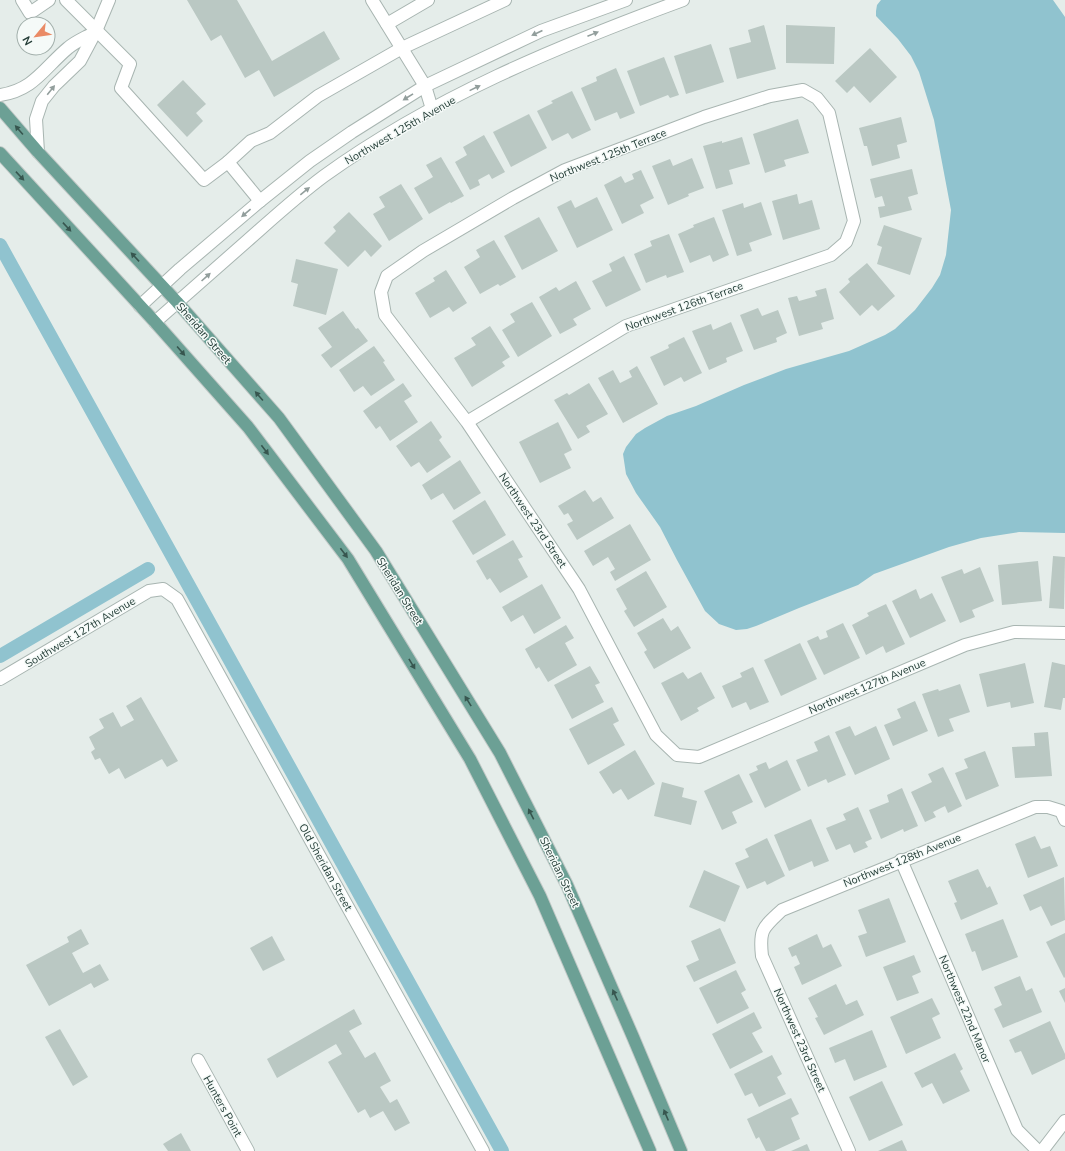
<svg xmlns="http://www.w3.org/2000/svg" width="1065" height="1151" font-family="'Nunito Sans',sans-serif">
	<rect width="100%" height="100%" fill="#e5edea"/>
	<path fill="#90c3cf" d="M881,0H1053L1065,17V533L1019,532L981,538L949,547L874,574L858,585L799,608L756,626L747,629L736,630L719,624L705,611L677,560L660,527L636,493L626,474L623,454L626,447L636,434L645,428L667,416L696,406L744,385L786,369L849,351L885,335L895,329L915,310L932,288L940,275L946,255L951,210L934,120L919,72L911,56L898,39L876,16V11L877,5Z"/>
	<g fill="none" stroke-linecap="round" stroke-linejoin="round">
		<g stroke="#90c3cf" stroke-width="14">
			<path d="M0,245L502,1151"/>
			<path d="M0,656L148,569"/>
		</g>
	</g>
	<g fill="#bac8c3">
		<path d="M187,0H237L272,61L324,31L340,59L274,97L259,70L245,78L221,35L211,41Z"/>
		<path d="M764,25L776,69L737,79L729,48L751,42L748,30Z"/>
		<path d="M786,25L835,27L834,64L786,63Z"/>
		<path d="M711,44L724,82L686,94L674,56Z"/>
		<path d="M870,48L897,77L870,103L854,86L847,93L835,81Z"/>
		<path d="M664,57L679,95L670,98L668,95L640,106L627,71Z"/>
		<path d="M616,68L635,113L620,119L617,112L595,121L581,88L597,81L596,77Z"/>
		<path d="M183,80L206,104L196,113L203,121L187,137L157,105Z"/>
		<path d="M572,91L591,130L572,139L568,133L552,141L537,111L553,103L551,101Z"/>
		<path d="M529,114L547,148L511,167L493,132Z"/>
		<path d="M901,117L907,142L897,145L900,158L872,166L867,146H864L859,128Z"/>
		<path d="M798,119L809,153L784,160L786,166L765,173L753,134Z"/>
		<path d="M484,135L505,172L492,179L489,174L478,180L480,185L470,190L455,162L467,155L463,147Z"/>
		<path d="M742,137L750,164L729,170L733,184L716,189L703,146L722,141V143Z"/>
		<path d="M441,157L464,196L451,203L450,202L429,214L414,188L433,177L426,165Z"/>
		<path d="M692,158L704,188L688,194L689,196L668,205L652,166L670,159L673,166Z"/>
		<path d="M912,169L918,194L908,197L912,210L880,218L878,207L885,206L882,196L875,198L870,179Z"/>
		<path d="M641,170L654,198L640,205L644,213L622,224L604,185L621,176L625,183L634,179L632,174Z"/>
		<path d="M401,184L423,219L389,241L373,214L385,207L379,197Z"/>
		<path d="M797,194L799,204L812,200L820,229L783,240L772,201Z"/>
		<path d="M597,197L613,230L577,248L557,207L571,200L575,208Z"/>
		<path d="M761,202L772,235L749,243L752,251L737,256L722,210L743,203L744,208Z"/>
		<path d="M349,212L382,246L371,257L365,250L348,267L324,243L336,231L333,227Z"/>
		<path d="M539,217L558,251L522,270L504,236Z"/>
		<path d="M714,217L729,255L713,262L710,255L690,263L678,234L694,227L693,225Z"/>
		<path d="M884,225L922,238L910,275L877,264L882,247L877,245Z"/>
		<path d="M669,234L684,272L667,278L666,275L646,283L634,254L652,246L650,241Z"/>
		<path d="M494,240L516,277L500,286L498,284L480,294L464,267L480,257L476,250Z"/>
		<path d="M624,256L641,290L606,307L592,281L612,271L609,264Z"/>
		<path d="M296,259L338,269L326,315L293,306L298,284L291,282Z"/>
		<path d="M867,263L895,296L878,311L872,305L860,316L839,292L850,282L848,279Z"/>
		<path d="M446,270L467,303L453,312L449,307L430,318L415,293L435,281L433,278Z"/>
		<path d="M576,281L591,309L573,319L577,325L560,334L539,297L556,287L559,291Z"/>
		<path d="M826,288L834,319L821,323L823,329L799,336L788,298L797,296L799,301L817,296L815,291Z"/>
		<path d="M532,302L552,336L518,357L502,330L515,322L510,314Z"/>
		<path d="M758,308L762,316L778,310L787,333L776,338L777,342L754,350L740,315Z"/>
		<path d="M343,311L356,329L358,328L368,341L331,368L321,355L332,347L318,328Z"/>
		<path d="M731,322L743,351L726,358L727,362L709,370L692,331L711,324L713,330Z"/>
		<path d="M490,326L510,357L502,362L505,366L472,387L454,358L476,345L471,338Z"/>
		<path d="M684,337L702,373L684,382L681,377L664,386L650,357L669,348L668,345Z"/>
		<path d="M374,346L385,361L383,362L395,380L371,396L363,386L354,392L339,370Z"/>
		<path d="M637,366L658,404L623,423L598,378L613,370L620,383L632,377L629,371Z"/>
		<path d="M403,383L412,396L404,401L418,422L390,441L380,426L376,429L363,411Z"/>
		<path d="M589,383L608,414L586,426L590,432L578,439L554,400L567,393L569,395Z"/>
		<path d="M431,421L442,437L439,440L451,457L427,473L419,462L411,467L396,446Z"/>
		<path d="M558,422L572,450L564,454L571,468L540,483L519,442Z"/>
		<path d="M460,460L481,493L454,510L443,493L431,500L422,485Z"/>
		<path d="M585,490L593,502L601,497L614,518L577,540L567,524L573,521L568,513L564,515L558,506Z"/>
		<path d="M485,500L506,535L473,555L452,521Z"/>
		<path d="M630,524L651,560L615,581L610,572L615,569L608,557L593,566L584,551Z"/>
		<path d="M513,540L523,557L518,559L528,577L500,593L490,578L487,580L476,561Z"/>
		<path d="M1053,556L1065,557L1064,609L1049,608Z"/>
		<path d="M1038,561L1042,601L1002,605L998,565Z"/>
		<path d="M980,567L994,601L972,610L975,617L960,623L941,577L962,569L964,574Z"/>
		<path d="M646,571L667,607L634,627L624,611L627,609L616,589Z"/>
		<path d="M542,584L561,618L534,634L523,615L511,622L502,607Z"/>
		<path d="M916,589L920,599L932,593L946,621L910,638L892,601Z"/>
		<path d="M886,604L905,644L886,653L883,646L866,655L852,625L869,616L867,613Z"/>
		<path d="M663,618L671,631L678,626L691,648L654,669L644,652L647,650L637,633Z"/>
		<path d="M843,623L860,658L824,675L807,641L818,636L820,640L828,637L826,631Z"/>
		<path d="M566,625L574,638L565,643L577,665L548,682L539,667L536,669L525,649Z"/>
		<path d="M800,643L817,679L781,696L764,660Z"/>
		<path d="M1052,662L1065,665V698H1063L1061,710L1044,707Z"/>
		<path d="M1025,663L1034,703L1011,708L1010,702L987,707L979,674Z"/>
		<path d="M590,666L600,683L595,685L604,702L572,719L554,685Z"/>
		<path d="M753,667L769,702L750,710L746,702L732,708L722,686L742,677L740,673Z"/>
		<path d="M683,672L688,679L701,672L715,698L697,708L699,711L681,721L661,683Z"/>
		<path d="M960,684L970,712L949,719L954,731L938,737L922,694L938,689L939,691Z"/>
		<path d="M141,697L178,761L167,767L162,759L125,779L119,768L109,774L100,758L95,760L91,752L95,749L89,737L104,728L99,719L113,712L121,727L134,720L126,706Z"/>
		<path d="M915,701L928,731L893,746L884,725L901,718L897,709Z"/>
		<path d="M612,707L619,721L613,724L625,745L588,765L569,729Z"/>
		<path d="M850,726L855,736L876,726L890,759L855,775L835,732Z"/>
		<path d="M1048,732L1052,776L1015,778L1012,747L1035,746L1034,733Z"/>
		<path d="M829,735L846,775L828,783L826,779L808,787L796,760L818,751L814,742Z"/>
		<path d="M635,750L655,784L628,800L621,789L613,794L599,772Z"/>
		<path d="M985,751L999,786L966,800L955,773L968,768L964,759Z"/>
		<path d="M787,760L801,790L765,808L749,774L758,770L756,766L766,762L769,769Z"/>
		<path d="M943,767L962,806L948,813L945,806L933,812L936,817L925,822L911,792L932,782L928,774Z"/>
		<path d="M739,774L753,802L732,812L737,823L722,830L704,791Z"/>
		<path d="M662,782L684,788L682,797L697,801L691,825L654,816Z"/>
		<path d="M902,788L918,826L904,832L903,829L881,839L869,810L889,802L887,795Z"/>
		<path d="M858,807L872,839L865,842L868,847L854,853L850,844L836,850L826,828L846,820L843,814Z"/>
		<path d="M811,819L829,861L814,867L812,861L789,871L774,835Z"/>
		<path d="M1035,836L1041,849L1050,846L1058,866L1028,878L1015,844Z"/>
		<path d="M767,838L785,876L767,885L765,881L747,889L735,863L749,857L745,849Z"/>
		<path d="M978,869L987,888L990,886L998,904L961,920L954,903L957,902L948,881Z"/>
		<path d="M704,870L740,886L725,922L689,907Z"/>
		<path d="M1064,877L1065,920L1051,926L1041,906L1030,911L1023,895Z"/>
		<path d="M889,898L906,942L866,957L858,936L867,933L858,910Z"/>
		<path d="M1003,919L1018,957L982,971L975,951L972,952L965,934Z"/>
		<path d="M720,928L736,963L694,982L686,966L699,960L691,941Z"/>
		<path d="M81,929L89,944L72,953L83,973L100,964L109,980L94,988L91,983L49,1006L26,965L69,942L67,937Z"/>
		<path d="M1065,933V977L1064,978L1046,942Z"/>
		<path d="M817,934L823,948L831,944L842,966L802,985L794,967L800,964L796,955L792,957L788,948Z"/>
		<path d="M272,936L285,960L263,971L250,948Z"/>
		<path d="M914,955L921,972L912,976L919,993L897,1001L883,967Z"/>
		<path d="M736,970L746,990L741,993L749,1008L717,1024L699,988Z"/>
		<path d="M1020,976L1026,991L1032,988L1042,1012L1003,1028L994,1009L1002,1005L994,987Z"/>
		<path d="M836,984L846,1005L857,1000L864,1015L824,1035L815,1018L818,1017L808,998Z"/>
		<path d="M1065,988V1003L1059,991Z"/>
		<path d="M932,998L940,1014L932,1018L941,1038L906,1054L890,1017Z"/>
		<path d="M354,1009L362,1024L349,1031L365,1058L375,1052L391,1081L380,1087L390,1103L397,1099L410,1123L395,1131L383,1111L370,1118L365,1109L358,1113L328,1062L342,1054L336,1044L277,1078L267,1059Z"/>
		<path d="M754,1012L762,1028L752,1033L763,1052L730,1069L712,1034Z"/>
		<path d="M1050,1021L1065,1054V1059L1032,1075L1021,1051L1015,1053L1009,1040Z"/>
		<path d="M60,1029L88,1077L73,1086L45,1037Z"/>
		<path d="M872,1030L887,1067L854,1081L845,1059L835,1063L829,1048Z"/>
		<path d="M955,1053L963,1069L960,1071L970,1091L943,1104L932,1083L922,1088L914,1073Z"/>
		<path d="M772,1055L782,1074L777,1077L786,1094L759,1107L752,1093L745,1096L734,1074Z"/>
		<path d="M882,1081L903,1125L869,1141L849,1097Z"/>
		<path d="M791,1098L799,1114L791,1118L800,1139L774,1151H766L759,1137L756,1139L747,1119Z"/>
		<path d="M181,1133L191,1151H168L163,1144Z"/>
		<path d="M902,1140L907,1151H878Z"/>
		<path d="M807,1144L810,1151H791Z"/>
	</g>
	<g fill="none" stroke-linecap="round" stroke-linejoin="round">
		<g stroke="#a8b5b1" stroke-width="14">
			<g id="minor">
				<path d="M22,0L30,13L49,0"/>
				<path d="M66,0L130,64L121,88L204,180L228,162L251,141L270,133L318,96L402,48L505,0"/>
				<path d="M372,0L425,86L432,109"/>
				<path d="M387,24L428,0"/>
				<path d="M0,95C34,90 44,68 68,48C76,41 87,37 95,32"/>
				<path d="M38,152L36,119L42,101L54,86L80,61L96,31L109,0"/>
				<path d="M228,162L260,201"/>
				<path d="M140,306L180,269L260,201L310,161L352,132L425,86L541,31L626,0"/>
				<path d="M155,322C186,295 216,268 247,241C272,219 297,196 324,176C432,98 558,46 683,0"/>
				<path d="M467,422L626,326L831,255L846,242L854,221L829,113L817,98L803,90L770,96L704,117L565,170L513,198L423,251L387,276L381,292L385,315L467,422L579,589L656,735L677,755L699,757L965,645L1014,632L1065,633"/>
				<path d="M0,679L149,591L163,589L177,599L483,1151"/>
				<path d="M901,860L1017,1130L1038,1151"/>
				<path d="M198,1060L248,1151"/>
				<path d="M849,1151L762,956C759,929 763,928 782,910L1035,807H1048L1061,811L1065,820"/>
				<path d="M1042,1151L1065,1121"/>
			</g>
		</g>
		<g stroke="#c2c9c7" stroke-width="14">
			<g id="major">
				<path d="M0,108L38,152L177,302L279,418L376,551L500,753L567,885L633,1037L681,1151"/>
				<path d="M0,153L155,322L248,427L348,559L470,759L540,896L650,1151"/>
			</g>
		</g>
		<use href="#minor" stroke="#fff" stroke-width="12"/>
		<use href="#major" stroke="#6ca095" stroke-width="12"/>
	</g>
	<defs><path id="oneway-solid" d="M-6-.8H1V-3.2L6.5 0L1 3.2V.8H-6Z"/></defs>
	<g fill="#929e9c">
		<use href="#oneway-solid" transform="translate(537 33) rotate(155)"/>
		<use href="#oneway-solid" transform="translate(593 34) rotate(-22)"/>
		<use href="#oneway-solid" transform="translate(475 88) rotate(-26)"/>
		<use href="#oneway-solid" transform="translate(51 90) rotate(-51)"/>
		<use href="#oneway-solid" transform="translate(408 97) rotate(148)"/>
		<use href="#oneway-solid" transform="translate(305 191) rotate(-39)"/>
		<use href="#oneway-solid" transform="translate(246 213) rotate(140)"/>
		<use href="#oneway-solid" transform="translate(206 277) rotate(-42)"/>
	</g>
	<g fill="#37564f">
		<use href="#oneway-solid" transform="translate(19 130) rotate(-131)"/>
		<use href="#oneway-solid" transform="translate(20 176) rotate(47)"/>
		<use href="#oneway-solid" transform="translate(67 227) rotate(47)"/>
		<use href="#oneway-solid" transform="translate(135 257) rotate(-133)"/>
		<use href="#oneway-solid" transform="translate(181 351) rotate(49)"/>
		<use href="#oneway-solid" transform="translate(259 396) rotate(-131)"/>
		<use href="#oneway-solid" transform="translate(265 450) rotate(53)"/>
		<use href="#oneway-solid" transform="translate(344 553) rotate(53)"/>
		<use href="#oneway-solid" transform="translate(412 664) rotate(59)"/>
		<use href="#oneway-solid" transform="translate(468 701) rotate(-122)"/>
		<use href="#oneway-solid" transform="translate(531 814) rotate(-117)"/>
		<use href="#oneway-solid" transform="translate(615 995) rotate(-114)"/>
		<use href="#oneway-solid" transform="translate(666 1115) rotate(-113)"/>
	</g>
	<g text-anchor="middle" stroke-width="3" stroke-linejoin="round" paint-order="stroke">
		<g font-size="11" fill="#253e38" stroke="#f5faf8">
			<text transform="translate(400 130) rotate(-30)" y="4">Northwest 125th Avenue</text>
			<text transform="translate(608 155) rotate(-22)" y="4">Northwest 125th Terrace</text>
			<text transform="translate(684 306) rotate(-20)" y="4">Northwest 126th Terrace</text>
			<text transform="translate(204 333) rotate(49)" y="4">Sheridan Street</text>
			<text transform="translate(533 520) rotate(56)" y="4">Northwest 23rd Street</text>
			<text transform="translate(400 591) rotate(58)" y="4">Sheridan Street</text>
			<text transform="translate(80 632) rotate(-31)" y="4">Southwest 127th Avenue</text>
			<text transform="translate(867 686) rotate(-23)" y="4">Northwest 127th Avenue</text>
			<text transform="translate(902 860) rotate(-22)" y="4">Northwest 128th Avenue</text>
			<text transform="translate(326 867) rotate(61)" y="4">Old Sheridan Street</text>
			<text transform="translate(560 872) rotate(64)" y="4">Sheridan Street</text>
			<text transform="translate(965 1009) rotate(67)" y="4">Northwest 22nd Manor</text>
			<text transform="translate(800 1040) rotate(66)" y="4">Northwest 23rd Street</text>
			<text transform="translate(223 1106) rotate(61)" y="4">Hunters Point</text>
		</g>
	</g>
	<g transform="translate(36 36) rotate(241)"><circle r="19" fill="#f5faf8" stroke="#a2afab"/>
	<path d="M0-3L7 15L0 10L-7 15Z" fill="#ea8b66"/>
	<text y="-6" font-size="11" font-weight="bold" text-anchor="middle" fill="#253e38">N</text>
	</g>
</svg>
